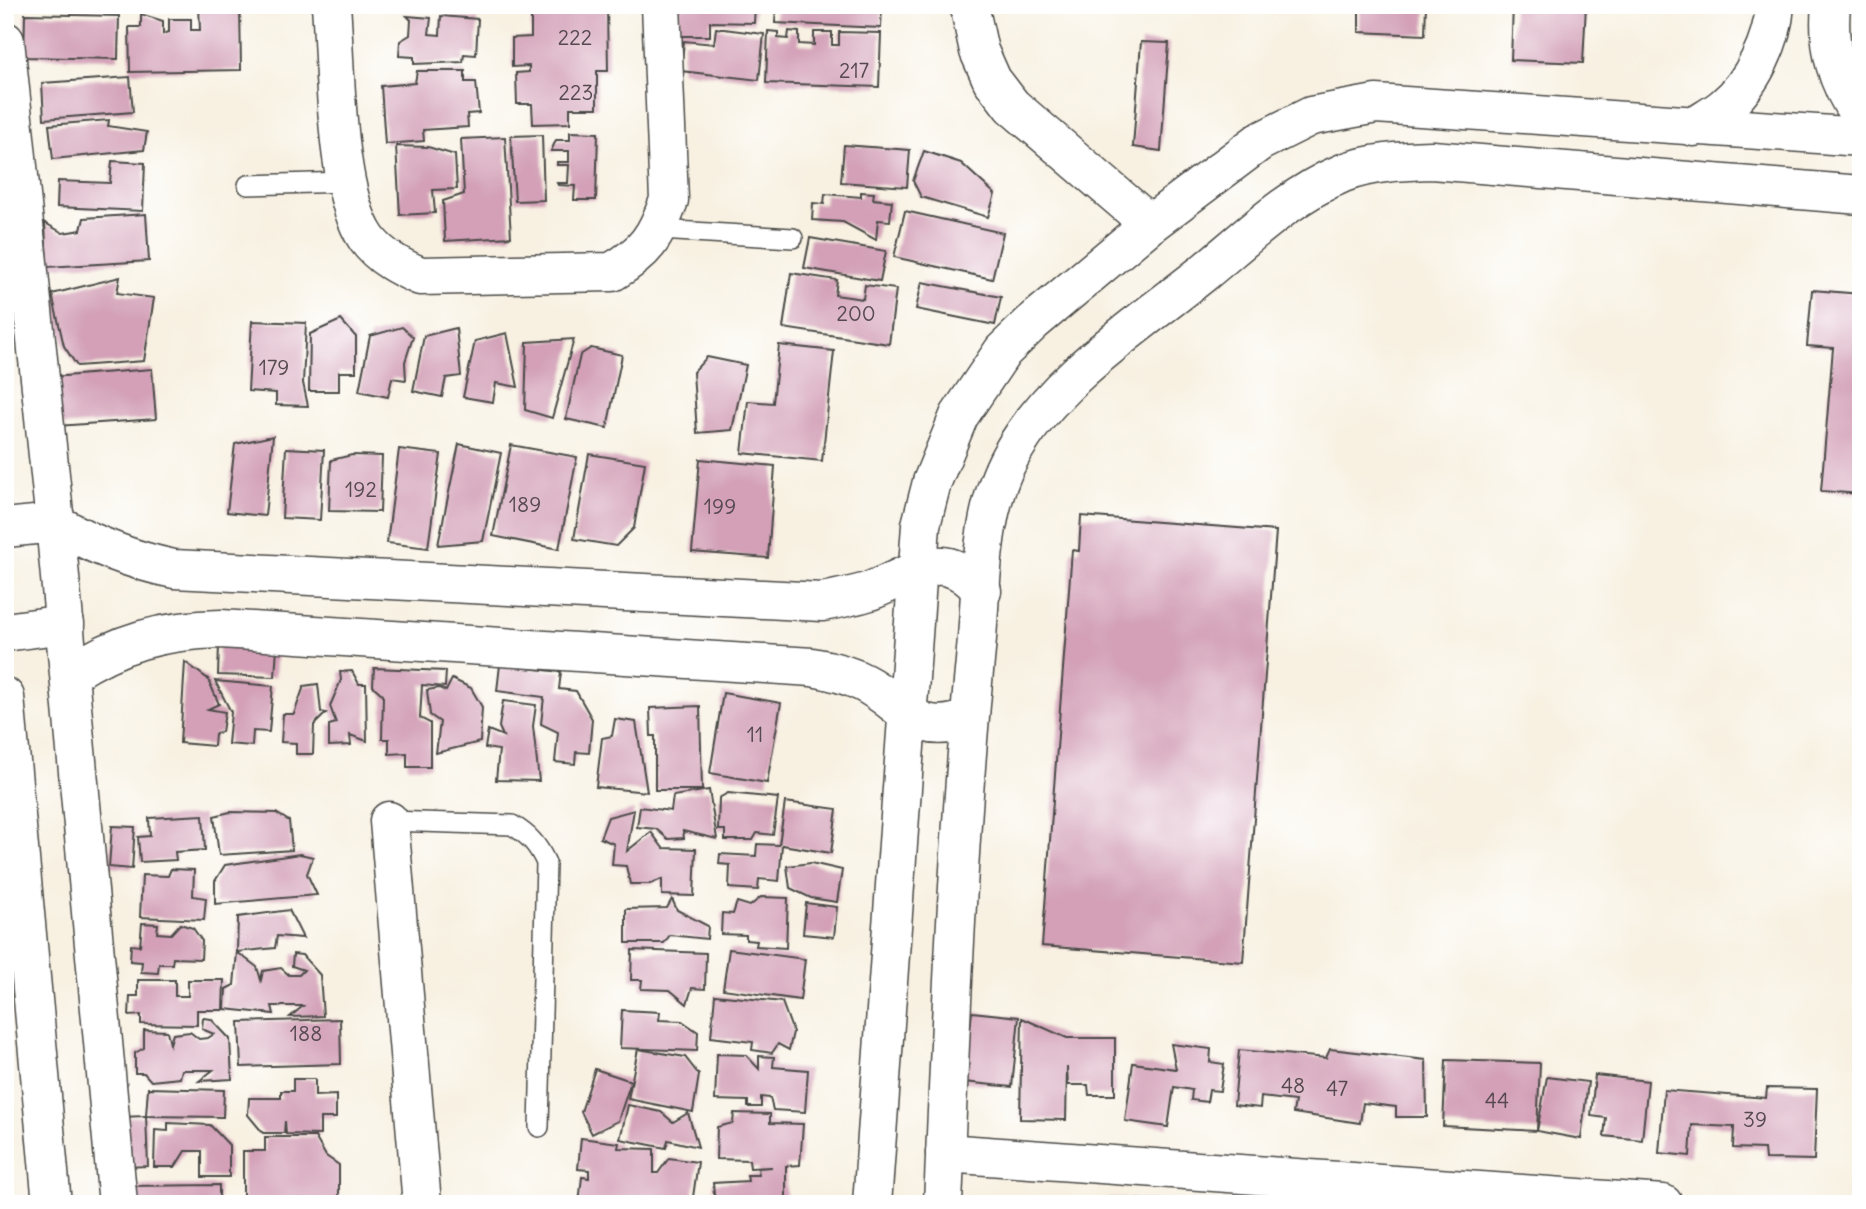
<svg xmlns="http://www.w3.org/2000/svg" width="1866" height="1209" font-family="Delius,sans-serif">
	<rect width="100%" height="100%" fill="#fff"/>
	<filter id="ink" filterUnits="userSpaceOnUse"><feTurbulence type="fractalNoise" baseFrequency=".0143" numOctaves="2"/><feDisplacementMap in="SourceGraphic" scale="14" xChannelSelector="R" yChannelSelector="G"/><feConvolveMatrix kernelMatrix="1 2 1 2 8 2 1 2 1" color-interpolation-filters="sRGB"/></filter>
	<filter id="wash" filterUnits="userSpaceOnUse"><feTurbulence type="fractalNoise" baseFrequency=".00686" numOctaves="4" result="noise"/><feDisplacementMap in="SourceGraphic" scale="28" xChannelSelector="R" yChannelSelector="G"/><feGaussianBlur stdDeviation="1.57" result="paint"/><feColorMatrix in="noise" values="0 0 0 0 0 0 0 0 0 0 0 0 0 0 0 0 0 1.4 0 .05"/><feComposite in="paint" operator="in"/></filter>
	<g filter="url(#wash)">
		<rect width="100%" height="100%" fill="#f8f1e2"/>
		<g id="blocks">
			<g fill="#d3a0b7">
				<path d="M60,5H96L90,10Z"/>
				<path d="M199,5H240L241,70L130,72L129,27H141V14L163,21V34L169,32V19H191V30H200Z"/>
				<path d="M394,5H443V10L394,9Z"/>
				<path d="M527,5H607L608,71H597V108H570V123L533,124L532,104H517L516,73L529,72V66L512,67V38L531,37V11L525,12Z"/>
				<path d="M679,5H755L754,23L710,22V36H679Z"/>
				<path d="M776,5H882L881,28L775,23Z"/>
				<path d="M1316,5H1426L1425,35L1359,32V9Z"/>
				<path d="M1513,5H1586L1583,63L1511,60Z"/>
				<path d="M25,14L119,16L118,59L24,57Z"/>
				<path d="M407,16L431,18L429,34L440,35L441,16L478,19L476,55L464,54L463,62L414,64V57L399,56L400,41L410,35L411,20Z"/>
				<path d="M716,28L764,34L759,80L681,71L684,41L714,44Z"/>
				<path d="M768,31L778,32V38L788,39L789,31L799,32V44L814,45V32H832V45H839V32L881,33L879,87L766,83Z"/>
				<path d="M1141,42L1169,43L1161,151L1133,147Z"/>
				<path d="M417,71H465V82H476L479,113L467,114L468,127L423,130L424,141L385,144L381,86L415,83Z"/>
				<path d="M130,77L133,112L44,119L42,83Z"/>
				<path d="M109,120L108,126L147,132L144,150L53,159L49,125Z"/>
				<path d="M570,132L598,133L596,200H574L575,186L558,185L557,183H568L569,165H557V162H569V151H551L556,140H570Z"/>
				<path d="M542,135L544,200L515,201L511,136Z"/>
				<path d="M505,137L511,237L445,241L443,201L464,194L461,139Z"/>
				<path d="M844,145L910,150L907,187L841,182Z"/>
				<path d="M396,146L428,147L455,155L457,189L433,190L435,213L400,215Z"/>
				<path d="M924,151L961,163L995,194L988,217L921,197L913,181Z"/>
				<path d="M112,161L145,163L143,211L57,207L58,181L110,183Z"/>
				<path d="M861,192L874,193L873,199L892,201L890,221L878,220L876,240L843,222L812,220L813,203L824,204L825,194L861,197Z"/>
				<path d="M905,211L1003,233L992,279L894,257Z"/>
				<path d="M146,214L149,261L47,267L45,223L63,233L81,230L84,218Z"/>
				<path d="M810,238L886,251L880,281L804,268Z"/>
				<path d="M791,273L837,280L835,295L863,299L865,285L896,289L889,344L783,328Z"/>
				<path d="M120,277L117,293L154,298L144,361L77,366L64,346L52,294Z"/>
				<path d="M922,282L1001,297L995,325L916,309Z"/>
				<path d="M1812,290L1861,294V494L1821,491L1833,348L1807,346Z"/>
				<path d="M341,320L356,337V372H339V391H309L310,334Z"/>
				<path d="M252,321L306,323L303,383L308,406L276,405V393L248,391Z"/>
				<path d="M402,327L413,337L405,362L406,380L392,378L388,397L359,391L370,336Z"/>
				<path d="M456,328L461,376L446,378L442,397L413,391L424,336Z"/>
				<path d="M507,333L518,387L496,383L493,402L463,397L475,341Z"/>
				<path d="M574,339L552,418L525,410L527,342Z"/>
				<path d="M779,345L834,351L822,461L742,453L748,401L773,403Z"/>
				<path d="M591,348L622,355L607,428L566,419L580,355Z"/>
				<path d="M707,357L746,365L732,430L697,433L693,372Z"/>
				<path d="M152,369L156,419L57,426L52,377Z"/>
				<path d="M273,436L265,516L227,512L235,444Z"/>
				<path d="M459,444L501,453L483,541L438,545Z"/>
				<path d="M511,445L577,457L559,549L493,536Z"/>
				<path d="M286,448L324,450L320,520L282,518Z"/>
				<path d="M399,449L441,454L428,548L387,543Z"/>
				<path d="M589,454L645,463L634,528L616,546L574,539Z"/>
				<path d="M352,455L382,456L380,512L329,511L331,460Z"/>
				<path d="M700,459L775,466L768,558L692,552Z"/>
				<path d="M1081,516L1276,531L1243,962L1042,946L1072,550L1079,551Z"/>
				<path d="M219,645L277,647L275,677L218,675Z"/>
				<path d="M185,662L208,679L219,704L208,709L225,712L222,732L215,734L214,746L180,743Z"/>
				<path d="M500,665L561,672L559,689L576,691L592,719L589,753L576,752L575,764L555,762L558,732L541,724L544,697L497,691Z"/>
				<path d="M374,668L446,671L445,687L422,685L420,718L430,723V767H407V753L389,754V739H382L383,695L373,686Z"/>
				<path d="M352,671L359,684H366L367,741L350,735L351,745L329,746V725L336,723L330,706L341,680L340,672Z"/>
				<path d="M452,679L471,688L482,707L480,742L436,753L440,722L430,715L427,690L439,688L446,691Z"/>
				<path d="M215,681L273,686L269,732L253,731L252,746L228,744L231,712Z"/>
				<path d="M318,684L321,712L326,713L314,725L313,754H296V743L281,742L283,714H294L304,686Z"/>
				<path d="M723,693L781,703L767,783L710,773Z"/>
				<path d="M503,701L536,705L533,726L539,781L496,780L499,750L485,748L488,730L503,736L499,727Z"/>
				<path d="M700,706L702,790H655V736H651L650,708Z"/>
				<path d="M615,719L636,722L647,792L596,787L602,738L612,736Z"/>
				<path d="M709,790L717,839L683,831L684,838L668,839L656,829L637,827L640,807L671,811L673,796Z"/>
				<path d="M728,793L778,798L773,835L757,833L753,840H725V830H718L719,798Z"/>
				<path d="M785,802L837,809L831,853L782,845L779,881L759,879L758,890L729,888L730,865L719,864L720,854L756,856L757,844L779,845Z"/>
				<path d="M634,810L627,851L651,832L663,848L696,849L694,896L662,895V879L650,884H630L626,866L612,865L614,844L600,838L608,817Z"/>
				<path d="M230,812L276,813L289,821L292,850L219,855L214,816Z"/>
				<path d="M203,815L205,850L175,852L176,860L140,862L138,837L150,836L149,818Z"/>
				<path d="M112,826L135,827L132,869L109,867Z"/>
				<path d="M300,854L313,857L307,874L317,895L215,904V881L225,865Z"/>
				<path d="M811,863L842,870L837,902L811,898L790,888L787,866Z"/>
				<path d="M171,869L194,870L193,896L206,898L204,920L140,917L142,875L168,876Z"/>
				<path d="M761,897L788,898L786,948L756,946L757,941L746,940V935L721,934L722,913L733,914L737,902L750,906Z"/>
				<path d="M672,899L677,910L708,926L707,939L670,935L664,943H626V909L667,908Z"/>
				<path d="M806,903L837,907L834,937L803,934Z"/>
				<path d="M289,910L303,938L277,936L275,948L237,952L238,917Z"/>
				<path d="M142,923L158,924L157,933L171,934L180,924L193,928L202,941L201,959L173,958L172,964H159L158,973L141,972L142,962L130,961L131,945L140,946Z"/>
				<path d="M729,949L805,959L800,1000L723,989Z"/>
				<path d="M632,950L706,953L705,989L692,988L687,1004L670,990L641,989L642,980H631Z"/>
				<path d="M237,952L257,967L261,980L263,971L281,968L289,975H299L304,970L292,966L293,954L302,955L320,975L323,1016L290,1017L303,1006H272L274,1014L225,1009L226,989L234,985Z"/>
				<path d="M138,980H175V996H188V980H224L223,1010H197V1025L141,1024V1015L129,1016L130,996H138Z"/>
				<path d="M715,995L782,1002L793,1032L789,1050L778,1044L772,1053L752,1050L753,1042L711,1037Z"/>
				<path d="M622,1010L660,1012L659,1020L682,1021L698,1032L697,1051L620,1048Z"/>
				<path d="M972,1012L1019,1017L1012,1087L964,1082Z"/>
				<path d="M203,1018L211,1019L230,1039L232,1079L199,1081L213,1070H182L180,1078L151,1081L144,1073H135V1053L144,1048V1030L167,1031L170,1044L173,1034L190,1032L199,1039L208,1038L214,1034L202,1029Z"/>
				<path d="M1022,1018L1067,1038H1115V1095H1089L1088,1085H1068L1067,1067L1066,1120L1020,1119Z"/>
				<path d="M340,1019L341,1064L241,1067L239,1022Z"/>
				<path d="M1171,1044L1211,1049L1210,1062L1224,1064L1220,1091L1209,1090L1207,1102L1191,1100L1192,1090L1174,1087L1168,1127L1125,1121L1133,1063L1176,1069Z"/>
				<path d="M638,1049L685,1057L699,1075L693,1112L628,1099Z"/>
				<path d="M1330,1049L1426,1060L1427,1117H1396V1107L1363,1103L1360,1123L1293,1113L1295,1101L1261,1097L1260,1108L1234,1105L1239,1050L1326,1058Z"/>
				<path d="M717,1054L746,1055L759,1069V1056L774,1057L773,1067L808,1070L805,1112L773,1110L770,1098L761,1097V1107H748V1101L715,1100Z"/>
				<path d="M1446,1060L1540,1063L1537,1131L1443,1126Z"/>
				<path d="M595,1069L631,1081L618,1121L592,1134L581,1112Z"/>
				<path d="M1595,1075L1648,1081L1642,1140L1604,1136L1606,1118L1591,1116Z"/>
				<path d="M1547,1077L1588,1082L1581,1139L1537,1131Z"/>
				<path d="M293,1079H315V1096L336,1095V1118H320V1135L286,1134L285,1121L284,1133H263L248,1115L249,1098H281V1091H293Z"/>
				<path d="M148,1088L224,1090L223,1117L146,1116Z"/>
				<path d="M1767,1088L1817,1089L1814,1160L1765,1159L1764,1149L1733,1148L1734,1127L1692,1125L1690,1156L1659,1153L1664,1090L1766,1098Z"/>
				<path d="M628,1105L661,1112L673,1122L688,1113L698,1147L668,1140L666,1148L620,1139Z"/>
				<path d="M734,1113L770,1114V1123L803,1124L800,1165L786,1166V1204H715L713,1183L748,1181L747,1175H759L758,1168L772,1167L750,1168L749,1160L716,1159L717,1127L733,1123Z"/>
				<path d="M146,1116L148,1166L123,1167L120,1117Z"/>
				<path d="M168,1123L210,1125L229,1145V1177H202V1151H185L175,1167H154L155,1130L168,1131Z"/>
				<path d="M265,1137H315L326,1156L339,1165V1204H243V1151H265Z"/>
				<path d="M581,1138L619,1143L618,1148L654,1149V1173H658L669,1158L698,1162L692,1204L579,1203L582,1177L589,1178V1170L578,1169Z"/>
				<path d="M219,1185V1204H127L126,1186Z"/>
				<path d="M1109,1198L1179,1202V1204H1108Z"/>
			</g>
		</g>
	</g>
	<g filter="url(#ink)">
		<use href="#blocks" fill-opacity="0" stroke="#4a4946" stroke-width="2"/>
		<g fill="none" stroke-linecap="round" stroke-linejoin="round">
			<g stroke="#4a4946" stroke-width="22">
				<g id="service">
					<path d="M248,185L345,182"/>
					<path d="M659,230L793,238"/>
					<path d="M389,821L512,825C529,835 538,845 546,863L539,1127"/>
				</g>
			</g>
			<g stroke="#4a4946" stroke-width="41">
				<g id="minor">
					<path d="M331,5C336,66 334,192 367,239C380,257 400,267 420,276L612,272C646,252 656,237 669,200L661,5"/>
					<path d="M969,5L979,51L992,80L1012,106L1150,224"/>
					<path d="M1831,5C1827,48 1836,82 1861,117"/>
					<path d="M5,41L55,523L118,1204"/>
					<path d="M1694,127C1704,120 1716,114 1725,106C1752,84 1773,40 1775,5"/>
					<path d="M55,523C94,546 130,560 174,569L822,602C838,599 854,596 870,591C914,575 942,543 982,591"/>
					<path d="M5,632L65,624"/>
					<path d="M70,674C118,642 163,630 221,629L812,667C830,670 847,674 864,683C905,704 917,740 969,718"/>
					<path d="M389,821L422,1204"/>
					<path d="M945,1153L1663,1204"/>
					<path d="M872,1204L921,525L932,482L959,416L1003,351L1033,322L1150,224L1259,142L1311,116L1376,104L1861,137"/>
					<path d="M943,1204C951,1019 958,834 976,650C982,586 979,512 1011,455C1054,378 1135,328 1202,274C1246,238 1290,195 1343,173C1371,162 1402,161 1432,160L1861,195"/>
				</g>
			</g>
			<g stroke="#4a4946" stroke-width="41">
				<g id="tertiary">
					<path d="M5,528L55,523"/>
					<path d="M5,697L52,1204"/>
				</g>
			</g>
			<use href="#service" stroke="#fff" stroke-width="19"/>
			<use href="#minor" stroke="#fff" stroke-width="38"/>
			<use href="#tertiary" stroke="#fff" stroke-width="38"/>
		</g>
	</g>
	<g text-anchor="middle" stroke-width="5" stroke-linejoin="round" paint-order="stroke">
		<g font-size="21" fill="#55484e">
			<text x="575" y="45">222</text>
			<text x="854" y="78">217</text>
			<text x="576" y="100">223</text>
			<text x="856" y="321">200</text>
			<text x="274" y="375">179</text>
			<text x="361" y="497">192</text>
			<text x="525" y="512">189</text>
			<text x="720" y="514">199</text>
			<text x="755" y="742">11</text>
			<text x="306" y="1041">188</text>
			<text x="1293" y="1093">48</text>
			<text x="1337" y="1096">47</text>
			<text x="1497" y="1108">44</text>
			<text x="1755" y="1127">39</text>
		</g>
	</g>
	<rect width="1866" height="1209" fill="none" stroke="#fff" stroke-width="28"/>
</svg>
